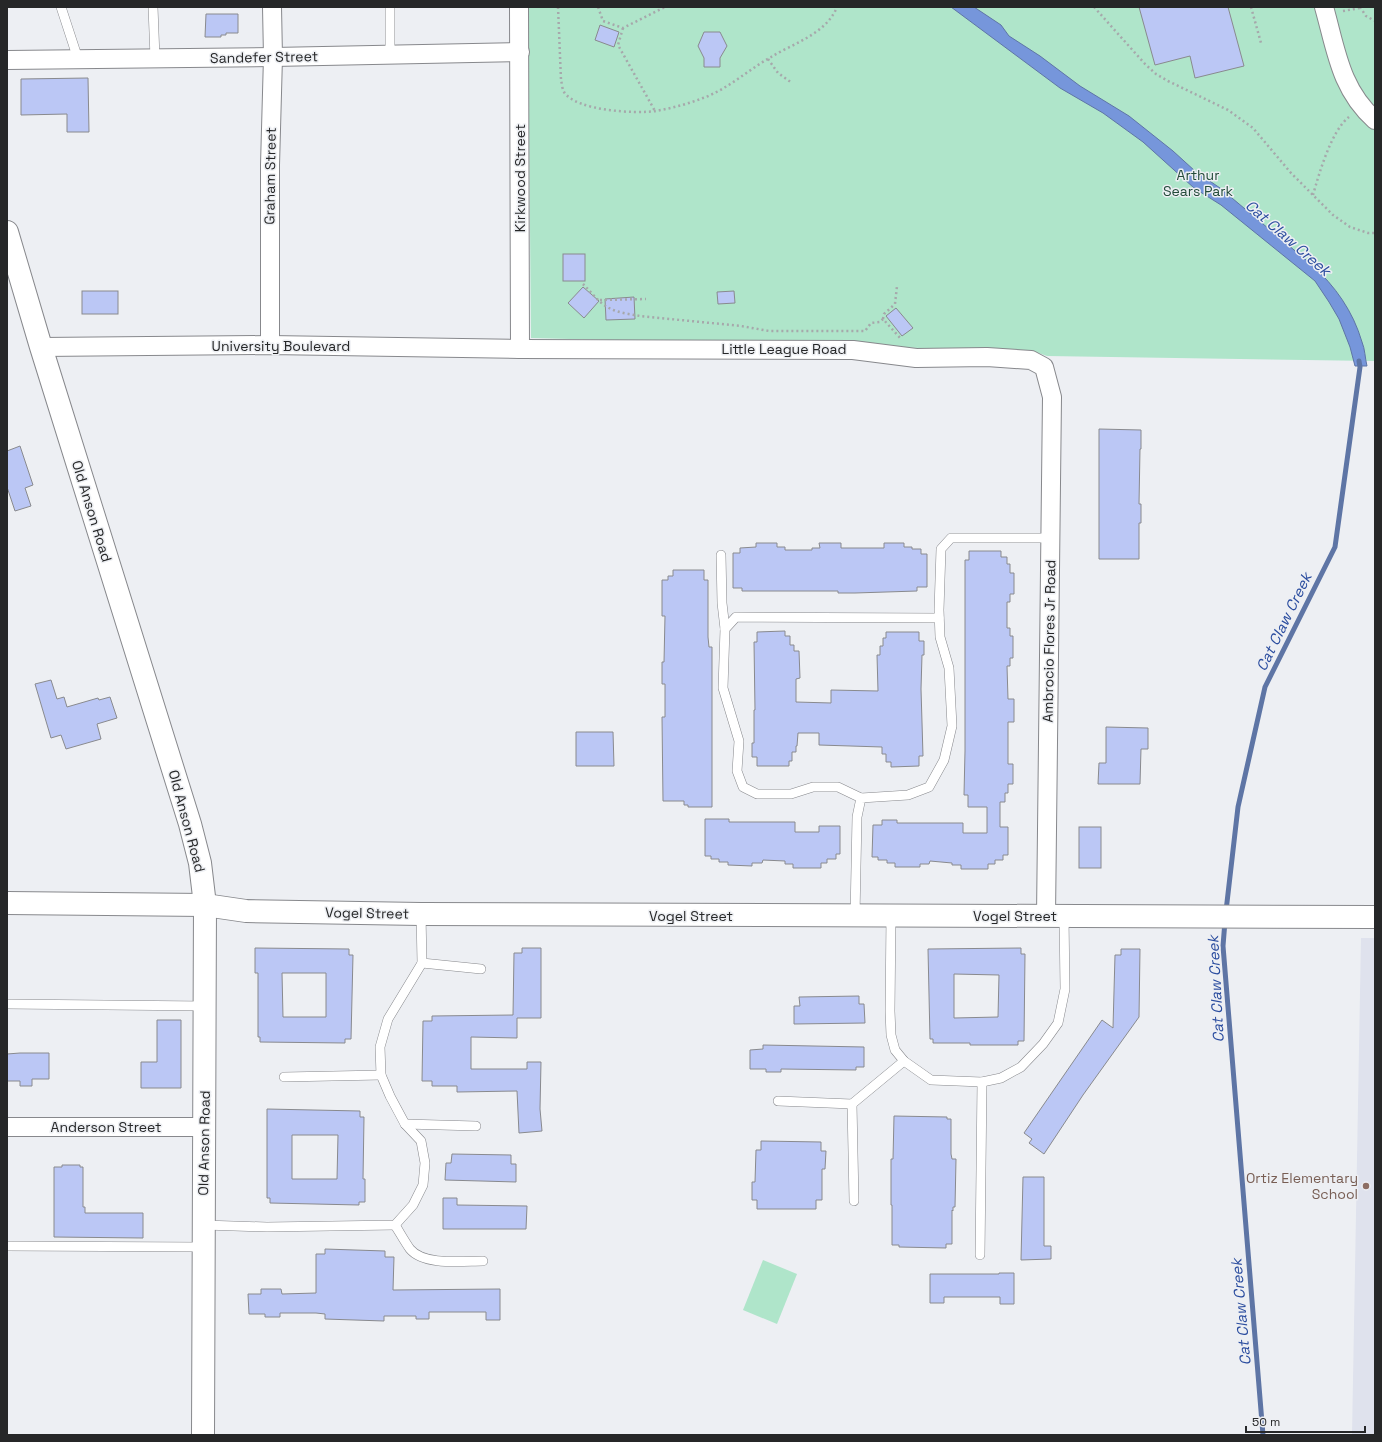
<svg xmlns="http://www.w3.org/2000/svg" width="1382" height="1442" font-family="'Space Grotesk',sans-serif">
	<rect width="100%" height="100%" fill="#edeff3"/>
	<path fill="#dfe2ed" d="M1361,938H1375V1435H1352Z"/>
	<g fill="#afe5ca">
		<path d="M528,7H1375V361L1047,356L1033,351L531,338Z"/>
		<path d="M763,1260L797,1274L777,1324L743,1310Z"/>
	</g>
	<path fill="#7696db" stroke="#5e75a5" d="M951,7H974L1001,25L1009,36L1040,56L1080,86L1129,116L1173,151L1195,171L1220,188L1312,265C1335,286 1353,311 1362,342C1365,349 1365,358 1367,366H1355L1350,347L1339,319L1329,302L1315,281L1221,205L1194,188L1143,142L1103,113L1060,88Z"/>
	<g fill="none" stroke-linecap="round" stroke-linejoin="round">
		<g stroke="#5e75a5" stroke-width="5">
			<path d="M1226,911L1238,807L1265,687L1335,547L1360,367L1359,361"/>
			<path d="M1225,921L1223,946L1263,1435"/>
		</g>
	</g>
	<g fill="#bbc7f5" stroke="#898a8e" fill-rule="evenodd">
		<path d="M1139,7H1228L1244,66L1195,78L1190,56L1155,65Z"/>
		<path d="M206,14H238V33H226V35H221V37H205Z"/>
		<path d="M600,25L619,32L614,47L595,40Z"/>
		<path d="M704,32H720L727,46L720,58V67H704V58L698,46Z"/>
		<path d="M88,78L89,132H67V114L21,115V79Z"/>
		<rect x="563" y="254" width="22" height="27"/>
		<path d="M583,287L599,301L584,318L568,303Z"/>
		<rect x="82" y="291" width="36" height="23"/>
		<path d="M734,291L735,303L718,304L717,292Z"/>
		<path d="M634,297L635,319L606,320L605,299Z"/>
		<path d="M896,308L913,328L902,336L886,316Z"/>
		<path d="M1099,429L1141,430V449H1140L1139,504H1141V523H1139V559H1099Z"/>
		<path d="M20,446L33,485L25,488L31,506L15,511L7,487V451Z"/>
		<path d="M756,543H777V547H785V550H812V548H820L819,543H841V548H884V543H904V547H912V549H921V554H927V587H917V591L855,593H838V591H742V588H733V553H740V548L756,547Z"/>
		<path d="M969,551H1001V557H1007V564H1010V573H1014V594H1010V602H1007V628H1010V636H1013V658H1010V666H1007L1008,699H1014V722H1008V764H1013V784H1008V793H1005V802H1000V827H1008V855H1003V860H995V864H988V869H961V865H952V863L930,861L929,864H920V867H895V863H887V860H878V857H872L873,825H882V820H897V823H963V833H987V807H968V795H964L965,751V560H969Z"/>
		<path d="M673,570H704V580H708V637L709,647H712V807H688V805H684V801H663L662,717H665V684H662V662H664L665,616H662V580H668V576H673Z"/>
		<path d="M785,631V636H790V645H794V651H799L800,678L796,679V702L831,703V690L878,691L877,655H880V646H883V638H886V632H919V641H924V655H922L921,689L923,756H919V766L891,767V762H886V754H882V747L819,745V733H798L797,746H796V752H792V761H789V766H757V757H752V743H754V710H755L754,642H757V632Z"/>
		<path d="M51,680L57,699L64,697L67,707L98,698L99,700L110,697L117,718L97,724L101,739L66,749L61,735L51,738L35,684Z"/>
		<path d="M1106,727L1148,728V749H1141L1140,784H1098L1099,763H1106Z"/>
		<path d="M576,732H613L614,766H576Z"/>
		<path d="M705,819H729V822H795V832H819V826H840V854H836V859H827V863H821V868H793V864H785V861L763,860L762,863H752V866L728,865V862H719V859H711V856H705Z"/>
		<rect x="1079" y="827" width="22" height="41"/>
		<path d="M255,948L349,949V955H353L351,1039H345V1043L260,1042V1037H258V973H255ZM282,973H326V1017H283Z"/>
		<path d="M522,948H541V1018H517V1038L471,1037V1069H527V1062H541L540,1109L542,1131L519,1133L517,1091L457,1092V1086H432V1081H422L423,1021H432V1016L513,1015L514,953H522Z"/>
		<path d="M1021,948V954H1025L1024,1041H1018V1045H970V1043H933V1039H930L928,949ZM954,974L999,975L998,1017L954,1018Z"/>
		<path d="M1121,949H1140L1139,1017L1083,1095L1044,1154L1029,1143L1032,1139L1024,1133L1102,1020L1113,1028L1115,955H1121Z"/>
		<path d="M859,996V1004H864L865,1023L794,1024V1006H800L799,997Z"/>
		<path d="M157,1020H181V1088H141V1062H157Z"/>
		<path d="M763,1045L864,1047V1067H856V1070L781,1069V1072H766V1069H750V1050L763,1049Z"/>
		<path d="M20,1053H49V1079H32V1086H20V1081H7V1054Z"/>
		<path d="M267,1109L360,1111V1117H364L363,1179H365V1202H359V1205L270,1203V1198H267ZM292,1135H338L337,1179H292Z"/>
		<path d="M894,1116L947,1117V1119H951V1154L952,1159H956L955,1207H953V1211L952,1210V1244H946V1248L899,1247V1245H892V1205H891V1159H893Z"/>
		<path d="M761,1141L821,1142V1151H826L825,1169H822V1200H816V1209H757V1200H752V1182H755L756,1150H761Z"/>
		<path d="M452,1154L511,1155V1164H516V1182L445,1180L446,1163H451Z"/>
		<path d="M62,1165H80V1167H83V1207H85V1213H143V1238L54,1237V1167H62Z"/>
		<path d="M1023,1177H1044V1246H1051V1259L1021,1260Z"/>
		<path d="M443,1198H457V1205L527,1206L526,1229H443Z"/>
		<path d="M325,1249L385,1251V1257H394L393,1290L500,1289V1320H486V1312H429V1319H416V1316H384V1321L325,1319V1314L316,1313H280V1317H265V1314H249L248,1294H261V1289H281L282,1294L316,1293V1254H325Z"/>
		<path d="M999,1273H1014V1304H1000V1297H944V1303H930V1274H999Z"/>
	</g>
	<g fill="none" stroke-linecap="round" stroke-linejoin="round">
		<g stroke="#87888c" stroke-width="10">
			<g id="service">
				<path d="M61,7L78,59"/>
				<path d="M153,7L155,58"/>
				<path d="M390,55V7"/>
				<path d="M721,555L722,603L725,629"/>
				<path d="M861,798L838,787H813L791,794H757L743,787L737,771L739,741L723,688L725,629L736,617L939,618"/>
				<path d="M855,916L857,817L861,798L908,795L929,787L944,760L952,726L949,668L940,637L939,610L941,549L951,538H1051"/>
				<path d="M891,916L890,1011L891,1035L895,1050L904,1061L931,1080L982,1082L1001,1078L1021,1067L1043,1044L1058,1023L1065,989L1064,916"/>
				<path d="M422,963L481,969"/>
				<path d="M7,1004L205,1006"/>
				<path d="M284,1077L381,1075"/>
				<path d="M778,1101L852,1104L904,1061"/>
				<path d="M852,1104L854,1201"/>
				<path d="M405,1124L476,1126"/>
				<path d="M204,1225L267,1227L395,1225L413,1205L423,1185L425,1163L421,1141L405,1124L390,1096L381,1075L380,1047L388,1019L422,963L421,914"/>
				<path d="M395,1225C400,1233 405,1242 410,1249C424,1266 463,1261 483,1261"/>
				<path d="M7,1246L203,1247"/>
				<path d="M980,1255L982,1082"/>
			</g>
		</g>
		<g stroke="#87888c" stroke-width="20">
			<g id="minor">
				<path d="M519,7L520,349"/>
				<path d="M1324,7C1336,49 1340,89 1375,120"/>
				<path d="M7,60L273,57L520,52"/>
				<path d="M270,345V165L273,57L272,7"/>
				<path d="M41,347L270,345L520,349L853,350L916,358L987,357L1031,360L1044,367L1052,397L1046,916"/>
				<path d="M7,1127H205"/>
			</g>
		</g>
		<g stroke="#87888c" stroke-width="24">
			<path id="tertiary" d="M7,903L205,905L246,911L421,914L1375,917"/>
		</g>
		<g stroke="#87888c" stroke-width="24">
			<path id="secondary" d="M7,232L41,347L190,824L200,863L205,905L203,1435"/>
		</g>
		<g stroke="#a6a8ab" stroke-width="2.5" stroke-dasharray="2 3" stroke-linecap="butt">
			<path d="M558,7L561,80C562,83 562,89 564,92C576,111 636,114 656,111C672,108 688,104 703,98C728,89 748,70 771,57C794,43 826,34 837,7"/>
			<path d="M598,7L603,21L623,28L665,7"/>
			<path d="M1094,7L1145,64L1156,74L1168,81L1228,110L1253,128L1291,173L1333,215L1350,227L1368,233H1375"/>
			<path d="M1251,7L1261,43"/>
			<path d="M1360,7L1366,16L1375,21"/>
			<path d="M1343,11L1360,8"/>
			<path d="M623,28L618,45L655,111"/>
			<path d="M768,59L778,73L792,83"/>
			<path d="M1313,195C1319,174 1331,131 1349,117"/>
			<path d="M583,284C591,292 599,303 609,308C618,313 630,314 640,316L741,326L769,331H865L871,323L880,322L883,319L901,339"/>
			<path d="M600,300L646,299"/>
			<path d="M883,319L884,314L895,304L897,286"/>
		</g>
		<use href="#service" stroke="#fff" stroke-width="9"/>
		<use href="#minor" stroke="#fff" stroke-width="18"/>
		<use href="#tertiary" stroke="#fff" stroke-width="22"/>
		<use href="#secondary" stroke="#fff" stroke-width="22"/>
	</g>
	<circle fill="#8d6e63" stroke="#edeff3" stroke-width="1.5" cx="1366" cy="1186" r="4"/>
	<g text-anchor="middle" stroke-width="3" stroke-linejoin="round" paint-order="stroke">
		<g font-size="14" fill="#262728" stroke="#edeff3">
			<text transform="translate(264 57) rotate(-1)" y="5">Sandefer Street</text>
			<text transform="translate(270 176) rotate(-89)" y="5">Graham Street</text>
			<text transform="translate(520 178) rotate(-90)" y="5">Kirkwood Street</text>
			<text x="281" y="351">University Boulevard</text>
			<text x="784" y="354">Little League Road</text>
			<text transform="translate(92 511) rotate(73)" y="5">Old Anson Road</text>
			<text transform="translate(1049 641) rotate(-89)" y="5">Ambrocio Flores Jr Road</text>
			<text transform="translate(187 821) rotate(75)" y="5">Old Anson Road</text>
			<text transform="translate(367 913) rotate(1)" y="5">Vogel Street</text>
			<text x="691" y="921">Vogel Street</text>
			<text x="1015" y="921">Vogel Street</text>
			<text x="106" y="1132">Anderson Street</text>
			<text transform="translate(204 1143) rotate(-89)" y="5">Old Anson Road</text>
		</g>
		<g font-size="14" fill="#234b3a" stroke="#edeff3">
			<text x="1198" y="180">Arthur<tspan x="1198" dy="16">Sears Park</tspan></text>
		</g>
		<g font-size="14" fill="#785e54" stroke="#edeff3" text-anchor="end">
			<text x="1358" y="1183">Ortiz Elementary<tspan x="1358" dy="16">School</tspan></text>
		</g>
		<g font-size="15" font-style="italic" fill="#2b4d9f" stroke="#edeff3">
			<text transform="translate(1288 238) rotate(41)" y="5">Cat Claw Creek</text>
			<text transform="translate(1284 622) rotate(-64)" y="5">Cat Claw Creek</text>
			<text transform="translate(1216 989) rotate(-93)" y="5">Cat Claw Creek</text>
			<text transform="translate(1241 1312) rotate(-95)" y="5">Cat Claw Creek</text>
		</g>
	</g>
	<rect width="1382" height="1442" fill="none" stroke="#262728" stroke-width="16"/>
	<path d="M1246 1426v6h119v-6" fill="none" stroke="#262728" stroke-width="2"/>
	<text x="1252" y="1426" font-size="12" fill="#262728" stroke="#edeff3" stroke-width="3" paint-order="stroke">50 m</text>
</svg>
